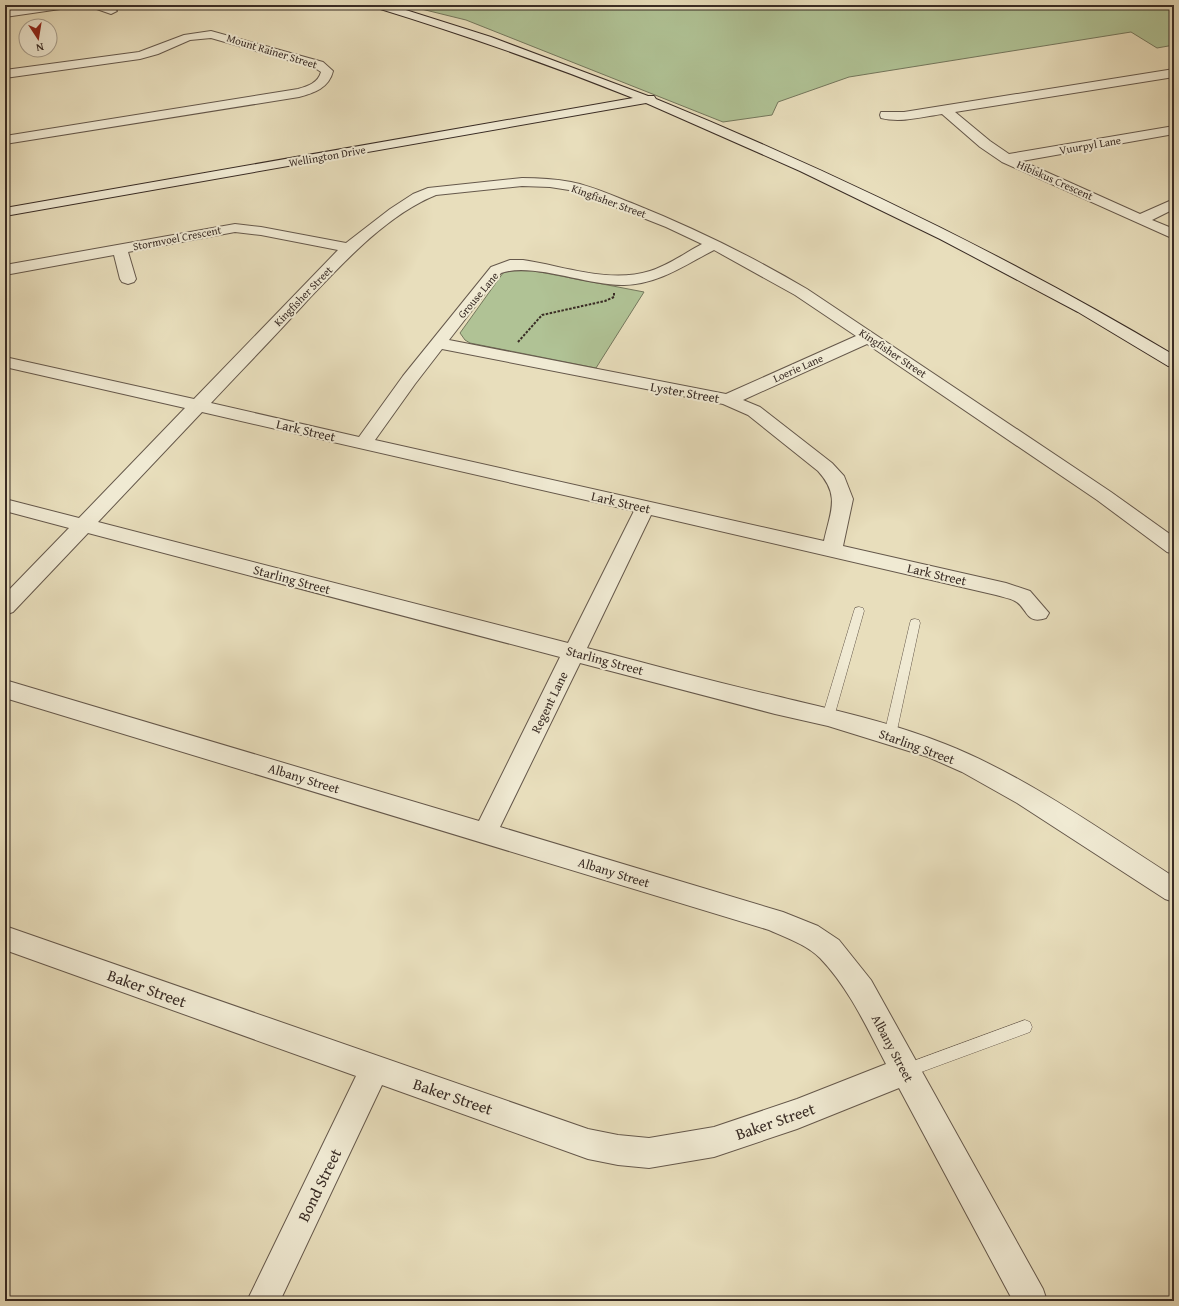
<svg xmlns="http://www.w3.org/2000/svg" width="1179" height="1306" font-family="'Gentium Book Plus',serif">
	<rect width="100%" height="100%" fill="#e8debc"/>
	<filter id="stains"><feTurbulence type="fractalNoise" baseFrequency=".005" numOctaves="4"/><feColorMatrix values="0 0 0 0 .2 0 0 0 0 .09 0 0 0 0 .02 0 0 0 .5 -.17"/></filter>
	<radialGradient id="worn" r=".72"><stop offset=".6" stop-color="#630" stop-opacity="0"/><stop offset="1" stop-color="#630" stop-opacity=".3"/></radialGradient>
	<g fill="#b0c295" stroke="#74775d">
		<path d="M405,5H1174V45L1157,48L1131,32L849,77L778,102L772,115L723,122L466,20Z"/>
		<path d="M519,268L644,292L596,368L470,343L465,340L460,333L503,273Z"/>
	</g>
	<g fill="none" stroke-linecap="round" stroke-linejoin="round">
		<g stroke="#65584b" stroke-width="1">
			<g id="lane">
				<path d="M859,607L863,608L864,611L834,717L832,720L828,722L824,720L822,717L854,611L855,608Z"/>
				<path d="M915,619L919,620L920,623L896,735L894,738L890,740L886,738L884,735L910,623L911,620Z"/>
				<path d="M1025,1020L1030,1022L1032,1027L1030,1032L905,1078L900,1076L898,1071L900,1066Z"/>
			</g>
		</g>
		<g stroke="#65584b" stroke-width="2">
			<g id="street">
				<path d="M44,5H73L67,8L5,17V11Z"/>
				<path d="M89,5C99,5 110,4 117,11L111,14L91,7Z"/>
				<path d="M211,31L323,62L333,71C329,88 314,93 299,97L5,144V136L298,89C308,86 318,83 321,72L315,68L211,38L190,40L158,54L140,59L5,78V70L139,52L184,35Z"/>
				<path d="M1174,69V77L955,112L990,141L1009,154L1174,126V134L1022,161L1140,214L1174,199V209L1152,220L1174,229V239L1002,162L980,147L942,114C922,117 901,123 881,118L880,115L881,112H904Z"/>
				<path d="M522,178C538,178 555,179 571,182C592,186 613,196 634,204C694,228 751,256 807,289L1111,492L1174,537V554L1167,552L1097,500L867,344L743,400L760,407L832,463L844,476L853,499L843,546L1006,583L1030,591L1049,613L1046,618C1025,625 1028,608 1015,601C1009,598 1002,597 996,595L651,515L587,648C650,664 713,682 776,696C833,710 891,722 945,744C1024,775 1102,831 1174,877V902L1165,899L1017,803L962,772L928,757L828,726L775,714L580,663L500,827L783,912L818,926L839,940L871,980L1043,1289L1047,1301H1013L899,1088L797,1129L714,1157L649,1168L618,1165L588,1159L382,1085L280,1301H247L356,1076L5,950V926L588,1129L618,1135L649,1138L714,1127L797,1099L886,1064C867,1028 849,988 820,958C807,945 787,938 769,930L5,698V680L479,821L560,657L88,533L13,612L5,615V594L69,528L5,511V499L79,518L185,408L5,367V357L194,399L338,250L261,235L235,232L128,252L136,279L134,282L128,284L122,282L120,279L114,255L5,275V265L235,224L261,227L346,243L390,209L413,194L428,188ZM522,186L550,187L569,190L585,195L666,227L702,244C685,253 669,265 650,271C609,284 564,266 523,260H510L491,267L403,376L359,437L211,403C242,370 274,337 305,303C341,265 386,215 436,195ZM714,250L795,295L856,336L726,394L449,340L501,273C533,262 587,286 624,285C659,284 685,265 714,250ZM442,349L723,404L748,415L818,471C841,496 830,512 824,541L375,440L415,384ZM202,412L634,511L568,643L98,522Z"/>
			</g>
		</g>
		<g stroke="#392c25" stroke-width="2">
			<path id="secondary" d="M372,5H390L491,37L648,96H654L656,99C834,172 1008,256 1174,355V367L1168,366L1078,312L940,239L800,171L646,103L5,216V208L633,98C548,64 462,34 374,7Z"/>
		</g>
		<path stroke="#392c25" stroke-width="2" stroke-dasharray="2.5 1.5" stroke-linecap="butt" d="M518,342L542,315L605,301L614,297V293"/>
		<use href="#lane" fill="#f0ead3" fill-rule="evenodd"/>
		<use href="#street" fill="#f0ead3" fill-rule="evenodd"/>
		<use href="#secondary" fill="#f0ead3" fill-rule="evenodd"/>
	</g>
	<g text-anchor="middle" stroke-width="4" stroke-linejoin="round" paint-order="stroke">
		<g font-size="11" fill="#392c25" stroke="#f0ead3">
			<text transform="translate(272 51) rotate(17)" y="4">Mount Rainer Street</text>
			<text transform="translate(1090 145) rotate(-10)" y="4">Vuurpyl Lane</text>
			<text transform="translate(327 156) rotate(-10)" y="4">Wellington Drive</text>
			<text transform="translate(1055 180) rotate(24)" y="4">Hibiskus Crescent</text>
			<text transform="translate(609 201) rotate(20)" y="4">Kingfisher Street</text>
			<text transform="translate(177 238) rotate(-11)" y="4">Stormvoel Crescent</text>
			<text transform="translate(478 295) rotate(-50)" y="4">Grouse Lane</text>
			<text transform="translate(303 296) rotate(-46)" y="4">Kingfisher Street</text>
			<text transform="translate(893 353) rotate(34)" y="4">Kingfisher Street</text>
			<text transform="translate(798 368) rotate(-24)" y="4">Loerie Lane</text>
		</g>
		<g font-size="13" fill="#392c25" stroke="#f0ead3">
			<text transform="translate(685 392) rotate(10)" y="5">Lyster Street</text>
			<text transform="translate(306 430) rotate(13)" y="5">Lark Street</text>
			<text transform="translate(621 502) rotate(13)" y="5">Lark Street</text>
			<text transform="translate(937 574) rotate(13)" y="5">Lark Street</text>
			<text transform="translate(292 579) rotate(15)" y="5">Starling Street</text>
			<text transform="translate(605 660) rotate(15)" y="5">Starling Street</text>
			<text transform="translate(549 702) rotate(-64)" y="5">Regent Lane</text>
			<text transform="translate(917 746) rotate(20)" y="5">Starling Street</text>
			<text transform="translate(304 778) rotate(17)" y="5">Albany Street</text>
			<text transform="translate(614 872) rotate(17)" y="5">Albany Street</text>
			<text transform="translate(893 1048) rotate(62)" y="5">Albany Street</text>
		</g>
		<g font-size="16" fill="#392c25" stroke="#f0ead3">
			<text transform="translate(147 988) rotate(20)" y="6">Baker Street</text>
			<text transform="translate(453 1096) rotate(19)" y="6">Baker Street</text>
			<text transform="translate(775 1121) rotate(-19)" y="6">Baker Street</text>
			<text transform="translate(319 1185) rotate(-64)" y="6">Bond Street</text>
		</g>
	</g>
	<rect width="1179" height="1306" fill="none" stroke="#e8debc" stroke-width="20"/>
	<rect x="6" y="6" width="1167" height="1294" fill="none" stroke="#392c25" stroke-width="2"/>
	<rect x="10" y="10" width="1159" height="1286" fill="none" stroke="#392c25"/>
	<g transform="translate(38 38) rotate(168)"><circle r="19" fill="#f0ead3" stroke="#a79e8d"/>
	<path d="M0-3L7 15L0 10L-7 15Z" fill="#8f2418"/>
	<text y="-6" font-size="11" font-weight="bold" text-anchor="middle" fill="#392c25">N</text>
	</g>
	<rect width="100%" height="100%" filter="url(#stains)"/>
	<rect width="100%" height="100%" fill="url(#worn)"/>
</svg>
